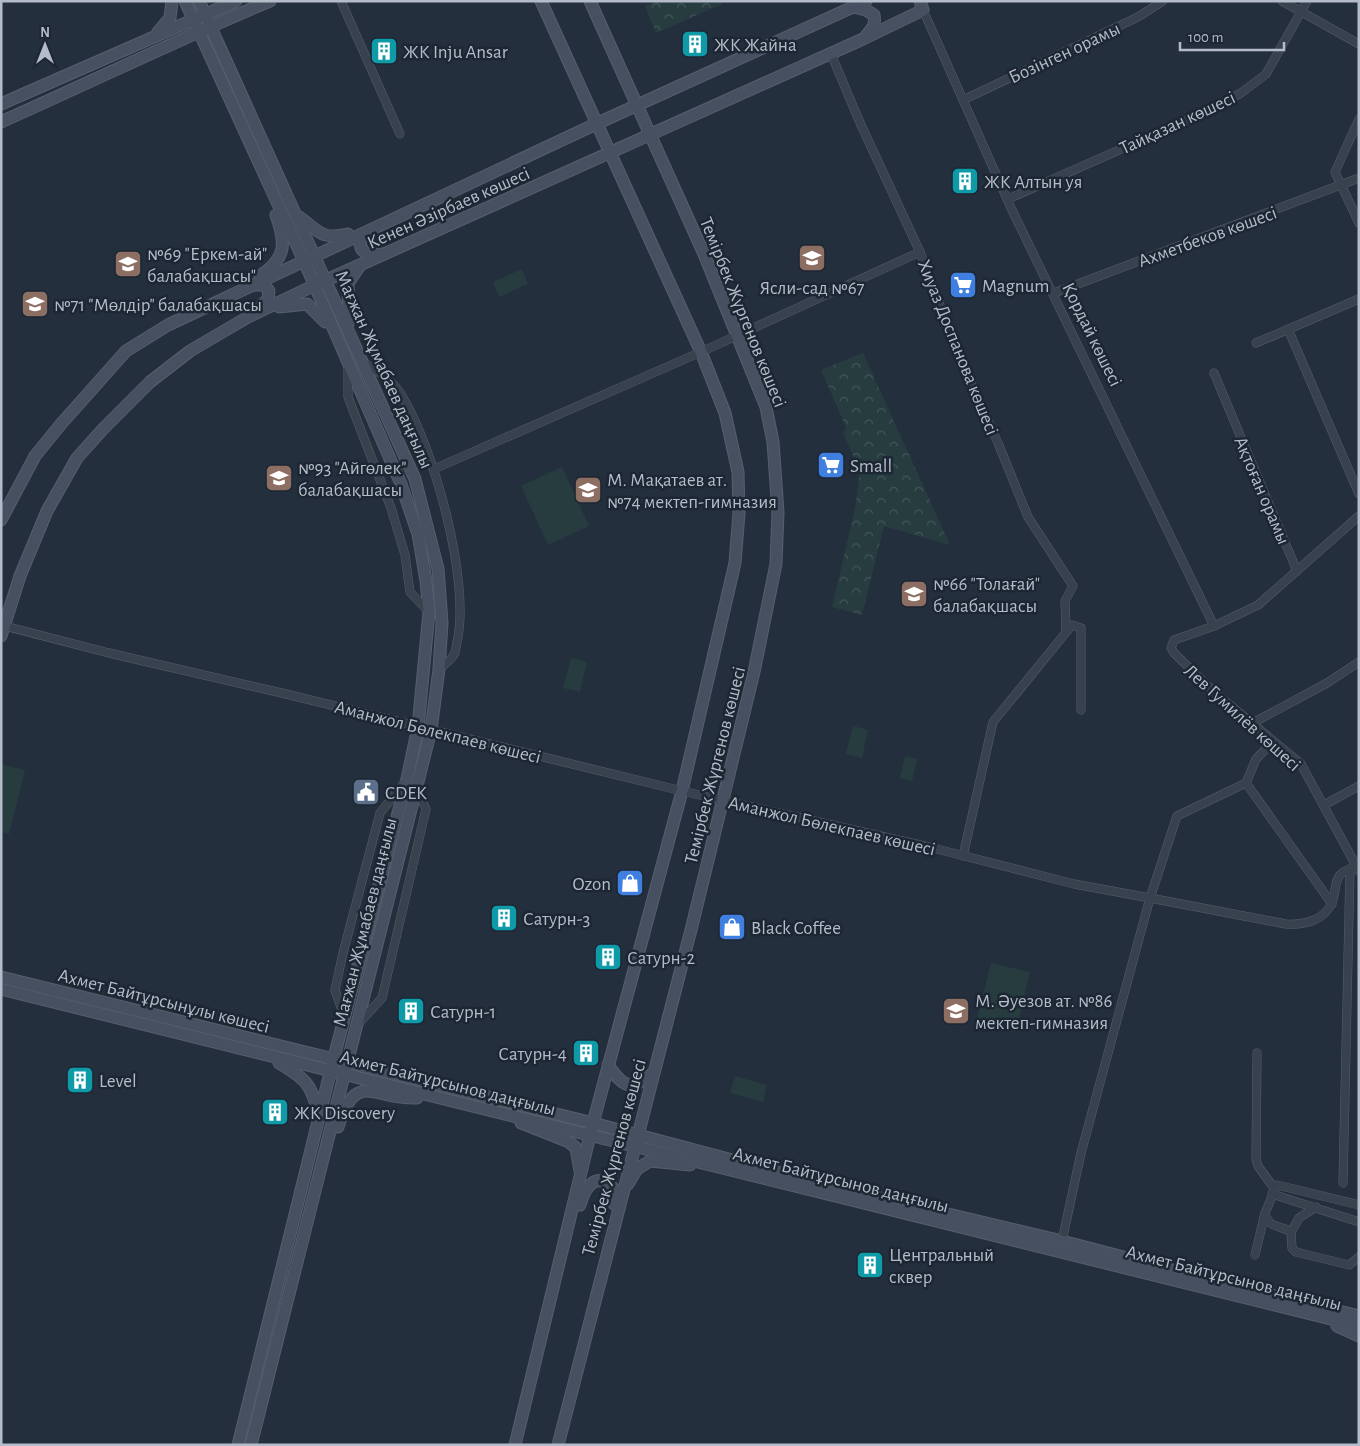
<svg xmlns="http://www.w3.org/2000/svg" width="1360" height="1446" font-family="'Alegreya Sans',sans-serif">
	<defs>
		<pattern id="park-crowns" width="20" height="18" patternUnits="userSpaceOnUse" patternTransform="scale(1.25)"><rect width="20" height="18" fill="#263c3f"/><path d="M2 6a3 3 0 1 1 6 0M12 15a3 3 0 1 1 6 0" fill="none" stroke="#435659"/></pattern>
	</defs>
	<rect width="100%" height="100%" fill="#242f3e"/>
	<g fill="#263c3f">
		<path d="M522,269L528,284L499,297L493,282Z"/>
		<path d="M562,467L589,526L548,545L521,486Z"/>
		<path d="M571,658L587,662L580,692L563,688Z"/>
		<path d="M853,726L868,730L862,758L846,754Z"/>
		<path d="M905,756L917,759L912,781L900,778Z"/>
		<path d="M1,764L25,770L9,834L1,832Z"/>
		<path d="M991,963L1030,972L1016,1032L976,1022Z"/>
		<path d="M735,1076L767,1085L763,1102L730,1093Z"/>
	</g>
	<g fill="url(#park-crowns)">
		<path d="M656,1H721L722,4L656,33L645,6Z"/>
		<path d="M863,353L950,545L884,526L862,615L832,607L855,509L860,471L843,433L846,427L821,370Z"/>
	</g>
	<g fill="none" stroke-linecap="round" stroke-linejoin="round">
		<g stroke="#565f6c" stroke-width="9">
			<g id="street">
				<path d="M341,1L400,134"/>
				<path d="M1282,1L1359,44"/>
				<path d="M923,10L1011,208L1214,626"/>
				<path d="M831,54L861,125L920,252L960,359L998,443L1028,517L1073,586L1065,601L1066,630"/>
				<path d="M963,100L1138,17L1163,1"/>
				<path d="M1359,119L1335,172L1359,223"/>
				<path d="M1008,199L1203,113L1241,93L1266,74L1307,1"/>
				<path d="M1054,293L1359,178"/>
				<path d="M1288,329L1359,494"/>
				<path d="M1256,343L1359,299"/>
				<path d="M363,362C378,372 393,380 402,396C434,448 471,583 457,642C456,646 456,653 453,656C450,661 443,665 439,669"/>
				<path d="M348,367V397L391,508L405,555L410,592L429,612"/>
				<path d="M1214,373L1297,571"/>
				<path d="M434,469L701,352L920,252"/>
				<path d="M1359,516L1258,605L1214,626L1174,640L1171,648L1174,653L1213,691L1301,764L1359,871"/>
				<path d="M1,625L109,653L286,694L682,791L929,847L1074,884L1150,898L1081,1153L1062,1241"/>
				<path d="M1251,724L1327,683L1359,662"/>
				<path d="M1273,742L1256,759L1246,783L1177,816L1150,898L1286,924C1303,925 1325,921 1332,902C1336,893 1334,879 1342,873C1346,870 1352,868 1357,866"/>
				<path d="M1246,783L1332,904"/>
				<path d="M1324,805L1359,786"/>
				<path d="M963,856L993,722L1072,625L1081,628V710"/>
				<path d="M344,1016L335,990L343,953L380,813L404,783"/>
				<path d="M359,1023L382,998L426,809L416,788"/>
				<path d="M1257,1053L1256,1159L1258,1166L1274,1188"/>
				<path d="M1343,1183L1350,869"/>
				<path d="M1272,1194L1359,1222"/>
				<path d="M1265,1214C1270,1230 1280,1224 1291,1232L1292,1248L1296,1252L1349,1265L1359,1257"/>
				<path d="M1291,1232L1299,1218L1316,1207"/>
				<path d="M1255,1255L1265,1213L1277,1185L1359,1205"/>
			</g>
		</g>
		<g stroke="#565f6c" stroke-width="13">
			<g id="secondary">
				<path d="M185,1L304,261L401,484L418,534L426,581L429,612L418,727L407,779L333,1061L238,1445"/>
				<path d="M199,1L415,479L438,569L442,623L439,669L431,730L251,1445"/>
				<path d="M853,7L866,10L874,15C876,25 872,29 866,36"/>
				<path d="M158,32L170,18L172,1"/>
				<path d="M1,104L236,1"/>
				<path d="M1,122C91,82 179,39 270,1"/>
				<path d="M296,215C318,229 319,241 348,234"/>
				<path d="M368,234L361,238C358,253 368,256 381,254"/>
				<path d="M260,276C287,258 286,243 276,215"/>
				<path d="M254,285H264L269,291L268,299L257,310"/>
				<path d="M279,307L307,304L325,322"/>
				<path d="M349,322L348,283L359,267"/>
				<path d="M1,520L35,456L61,424L126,351L168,325L598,123L866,1"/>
				<path d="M1,636L20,576L47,511L77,458L103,429L150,382L190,351L248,317L313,286L863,39L923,10L920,1"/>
				<path d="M1,977L593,1123L830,1186L1062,1241L1234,1286L1359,1316"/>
				<path d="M1,989L1359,1326"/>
				<path d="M279,1063C304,1078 313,1084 318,1115"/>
				<path d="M608,1065C623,1087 631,1092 652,1074"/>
				<path d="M521,1123L569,1142L576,1148L580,1171"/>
				<path d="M338,1127C356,1068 374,1100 417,1098"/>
				<path d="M628,1184L637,1169L650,1161L690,1165"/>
				<path d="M580,1205C585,1187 596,1170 614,1189V1204"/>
				<path d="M1337,1326L1359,1336"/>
				<path d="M515,1445L593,1123L682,791L735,563L739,513L738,472L725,413L701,352L541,1"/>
				<path d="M558,1445L692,926L754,672L776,564L778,512L773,442L766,407L704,254L590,1"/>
			</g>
		</g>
		<use href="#street" stroke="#38414e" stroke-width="8"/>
		<use href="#secondary" stroke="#465061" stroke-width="11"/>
	</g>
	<defs>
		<g id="building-square" transform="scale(1.4375)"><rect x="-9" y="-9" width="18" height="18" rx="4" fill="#0f9aa8" stroke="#1d2633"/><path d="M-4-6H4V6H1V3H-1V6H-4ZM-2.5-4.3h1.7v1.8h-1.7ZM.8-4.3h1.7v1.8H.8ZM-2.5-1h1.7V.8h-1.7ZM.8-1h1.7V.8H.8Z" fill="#fff"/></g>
		<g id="school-square" transform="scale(1.4375)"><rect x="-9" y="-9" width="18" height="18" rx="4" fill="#8d6e63" stroke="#1d2633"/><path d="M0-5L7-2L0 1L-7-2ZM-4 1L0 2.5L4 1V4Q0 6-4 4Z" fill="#fff"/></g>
		<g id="supermarket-square" transform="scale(1.4375)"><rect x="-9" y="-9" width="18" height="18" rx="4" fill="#3f7fe0" stroke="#1d2633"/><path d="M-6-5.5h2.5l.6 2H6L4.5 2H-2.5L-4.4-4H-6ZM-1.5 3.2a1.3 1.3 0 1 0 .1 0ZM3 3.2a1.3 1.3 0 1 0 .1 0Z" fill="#fff"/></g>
		<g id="civic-square" transform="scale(1.4375)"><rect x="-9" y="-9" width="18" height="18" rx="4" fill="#5c6f8a" stroke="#1d2633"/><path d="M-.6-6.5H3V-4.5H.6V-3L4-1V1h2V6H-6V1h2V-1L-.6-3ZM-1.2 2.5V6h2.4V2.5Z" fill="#fff"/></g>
		<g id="shop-square" transform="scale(1.4375)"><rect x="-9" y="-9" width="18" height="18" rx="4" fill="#3f7fe0" stroke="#1d2633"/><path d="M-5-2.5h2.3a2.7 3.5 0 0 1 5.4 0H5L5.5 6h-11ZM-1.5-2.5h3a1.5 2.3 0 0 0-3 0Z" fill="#fff"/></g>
	</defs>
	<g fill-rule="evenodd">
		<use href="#building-square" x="695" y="44"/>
		<use href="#building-square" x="384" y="51"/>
		<use href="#building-square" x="965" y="181"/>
		<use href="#school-square" x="812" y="258"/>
		<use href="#school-square" x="128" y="264"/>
		<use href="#supermarket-square" x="963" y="285"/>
		<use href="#school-square" x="35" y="304"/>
		<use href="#supermarket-square" x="831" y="465"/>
		<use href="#school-square" x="279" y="478"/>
		<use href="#school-square" x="588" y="490"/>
		<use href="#school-square" x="914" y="594"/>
		<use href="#civic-square" x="366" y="792"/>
		<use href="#shop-square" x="630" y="883"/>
		<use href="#building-square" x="504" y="918"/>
		<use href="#shop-square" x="732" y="927"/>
		<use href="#building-square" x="608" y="957"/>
		<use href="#building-square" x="411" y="1011"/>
		<use href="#school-square" x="956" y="1011"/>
		<use href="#building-square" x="586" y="1053"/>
		<use href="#building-square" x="80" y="1080"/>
		<use href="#building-square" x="275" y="1112"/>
		<use href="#building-square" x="870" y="1265"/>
	</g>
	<g text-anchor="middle" stroke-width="5" stroke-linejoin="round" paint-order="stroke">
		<g font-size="19" fill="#b4bcc9" stroke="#1d2633" text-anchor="start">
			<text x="714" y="51">ЖК Жайна</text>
			<text x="403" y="58">ЖК Inju Ansar</text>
			<text x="984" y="188">ЖК Алтын уя</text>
			<text x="147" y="260">№69 "Еркем-ай"<tspan x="147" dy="22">балабақшасы"</tspan></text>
			<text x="982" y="292">Magnum</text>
			<text x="812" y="294" text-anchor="middle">Ясли-сад №67</text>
			<text x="54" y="311">№71 "Мөлдір" балабақшасы</text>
			<text x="850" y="472">Small</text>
			<text x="298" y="474">№93 "Айгөлек"<tspan x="298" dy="22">балабақшасы</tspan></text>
			<text x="607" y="486">М. Мақатаев ат.<tspan x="607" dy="22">№74 мектеп-гимназия</tspan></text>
			<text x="933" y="590">№66 "Толағай"<tspan x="933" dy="22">балабақшасы</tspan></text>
			<text x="385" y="799">CDEK</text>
			<text x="611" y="890" text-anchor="end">Ozon</text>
			<text x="523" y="925">Сатурн-3</text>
			<text x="751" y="934">Black Coffee</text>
			<text x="627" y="964">Сатурн-2</text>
			<text x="975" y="1007">М. Әуезов ат. №86<tspan x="975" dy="22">мектеп-гимназия</tspan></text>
			<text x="430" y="1018">Сатурн-1</text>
			<text x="567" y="1060" text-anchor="end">Сатурн-4</text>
			<text x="99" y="1087">Level</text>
			<text x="294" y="1119">ЖК Discovery</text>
			<text x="889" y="1261">Центральный<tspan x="889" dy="22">сквер</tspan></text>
		</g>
		<g font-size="19" fill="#b4bcc9" stroke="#1d2633">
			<text transform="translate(1064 52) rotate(-25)" y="7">Бозінген орамы</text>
			<text transform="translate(1177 122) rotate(-25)" y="7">Тайқазан көшесі</text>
			<text transform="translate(448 207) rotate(-24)" y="7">Кенен Әзірбаев көшесі</text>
			<text transform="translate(1207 236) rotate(-20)" y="7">Ахметбеков көшесі</text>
			<text transform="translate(744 312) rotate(68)" y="7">Темірбек Жүргенов көшесі</text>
			<text transform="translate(1093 334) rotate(64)" y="7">Қордай көшесі</text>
			<text transform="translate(959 347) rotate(68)" y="7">Хиуаз Доспанова көшесі</text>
			<text transform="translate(385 369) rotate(66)" y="7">Мағжан Жұмабаев даңғылы</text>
			<text transform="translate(1263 490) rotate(67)" y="7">Ақтоған орамы</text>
			<text transform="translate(1243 717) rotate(42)" y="7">Лев Гумилёв көшесі</text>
			<text transform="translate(438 731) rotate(14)" y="7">Аманжол Бөлекпаев көшесі</text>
			<text transform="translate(714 765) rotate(-76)" y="7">Темірбек Жүргенов көшесі</text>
			<text transform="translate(832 825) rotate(13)" y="7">Аманжол Бөлекпаев көшесі</text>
			<text transform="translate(364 922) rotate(-76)" y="7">Мағжан Жұмабаев даңғылы</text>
			<text transform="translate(164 1000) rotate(14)" y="7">Ахмет Байтұрсынұлы көшесі</text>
			<text transform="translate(448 1082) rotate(14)" y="7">Ахмет Байтұрсынов даңғылы</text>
			<text transform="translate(613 1157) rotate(-75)" y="7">Темірбек Жүргенов көшесі</text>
			<text transform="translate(841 1179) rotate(14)" y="7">Ахмет Байтұрсынов даңғылы</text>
			<text transform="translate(1234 1277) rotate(14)" y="7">Ахмет Байтұрсынов даңғылы</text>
		</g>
	</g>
	<rect width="1360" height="1446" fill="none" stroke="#b4bcc9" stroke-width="5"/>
	<g transform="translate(45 45)" stroke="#1d2633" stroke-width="4" paint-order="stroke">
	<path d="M0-4L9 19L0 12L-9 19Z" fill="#b4bcc9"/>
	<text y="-8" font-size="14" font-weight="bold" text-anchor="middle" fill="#b4bcc9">N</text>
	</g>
	<path d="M1180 42v8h104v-8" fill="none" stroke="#b4bcc9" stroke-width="2.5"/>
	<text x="1188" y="42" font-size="15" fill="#b4bcc9" stroke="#1d2633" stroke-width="4" paint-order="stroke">100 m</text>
</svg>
